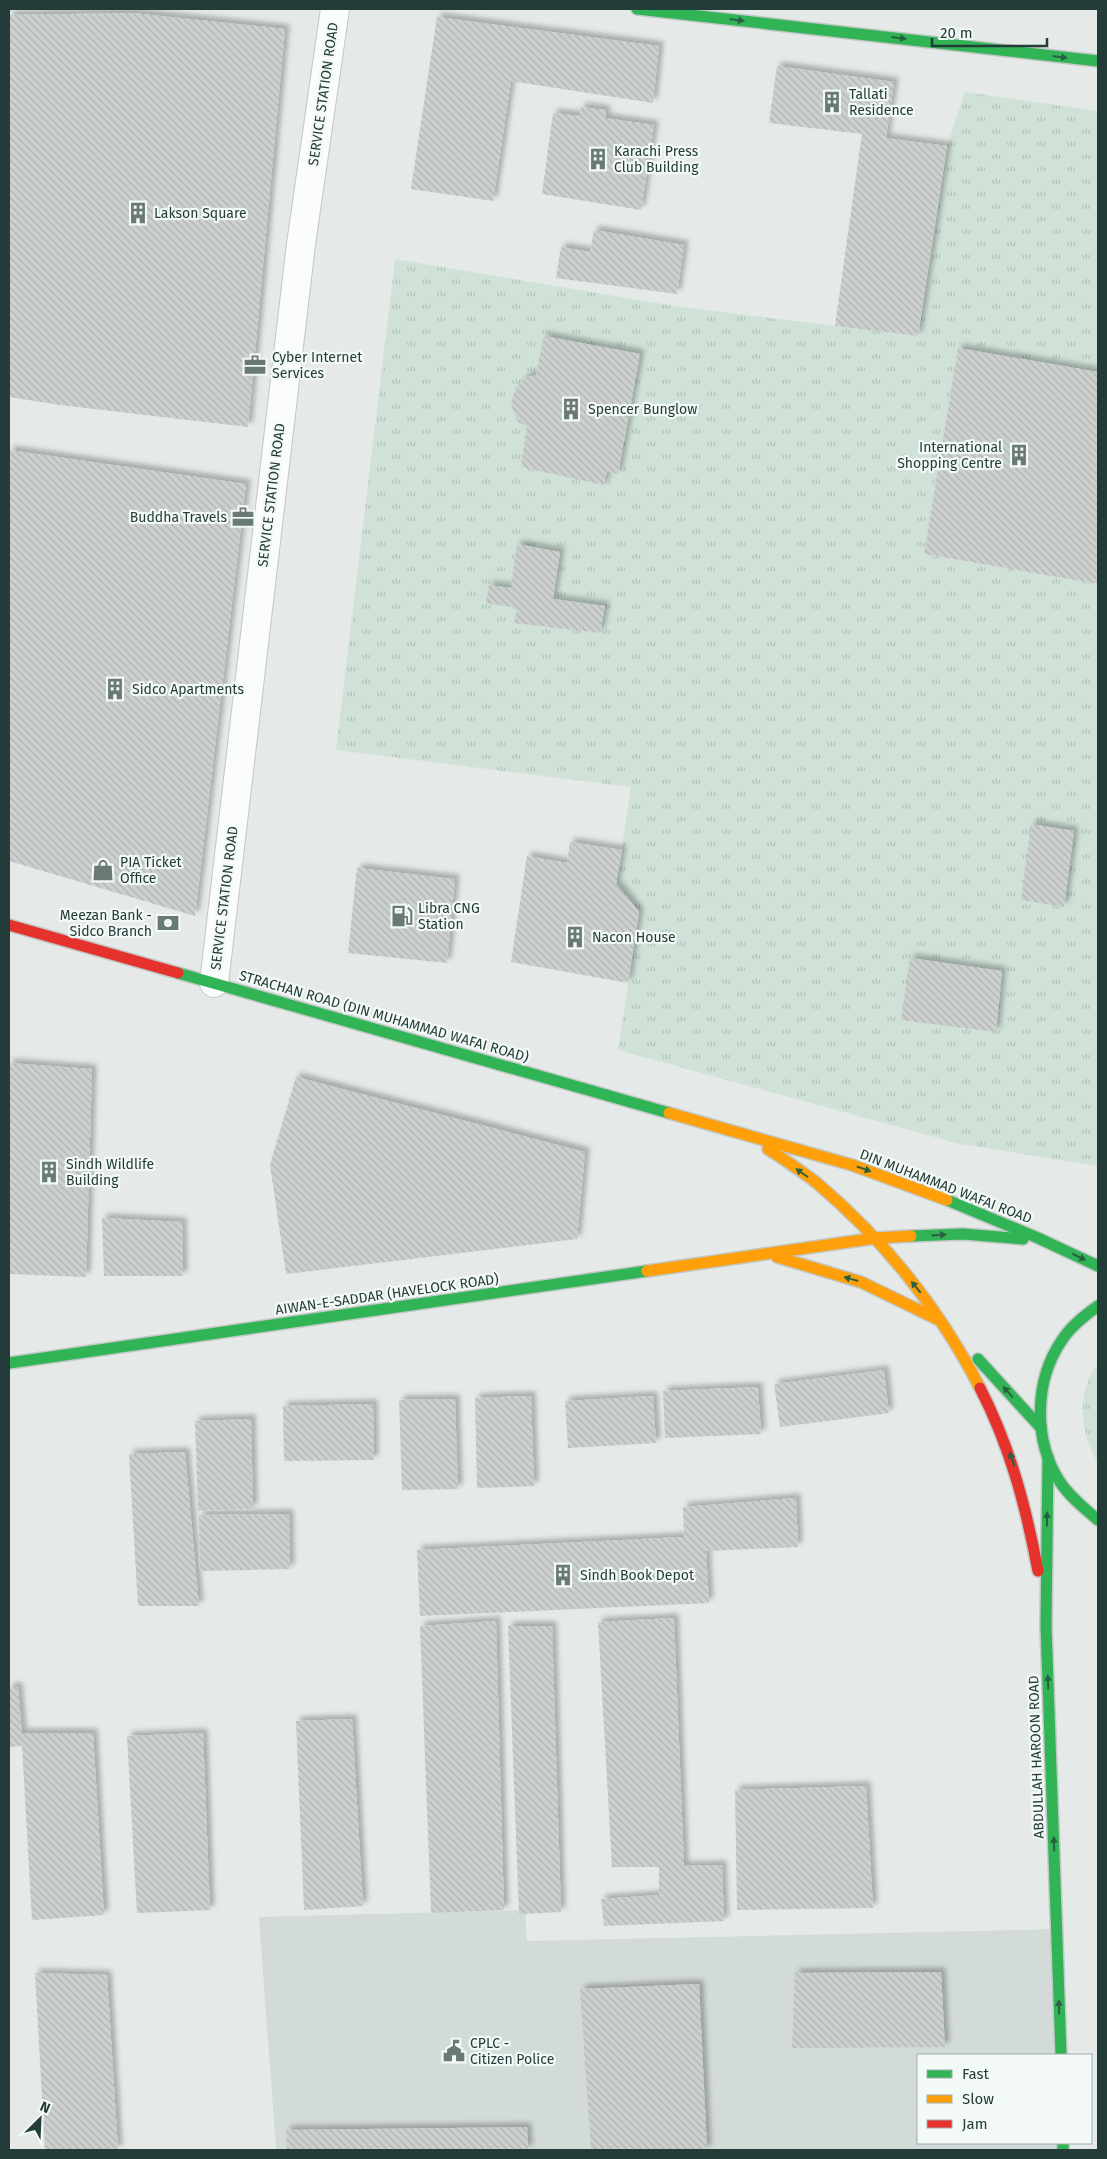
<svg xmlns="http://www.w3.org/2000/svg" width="1107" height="2159" font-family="'Fira Sans',sans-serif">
	<defs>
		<pattern id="grass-tufts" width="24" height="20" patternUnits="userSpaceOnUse" patternTransform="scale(1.25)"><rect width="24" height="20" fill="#d0e2d8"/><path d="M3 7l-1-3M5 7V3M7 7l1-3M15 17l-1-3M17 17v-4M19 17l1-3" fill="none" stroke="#b2c3ba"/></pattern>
		<pattern id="building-back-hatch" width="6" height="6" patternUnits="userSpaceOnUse" patternTransform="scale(1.25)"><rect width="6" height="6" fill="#ccd1d0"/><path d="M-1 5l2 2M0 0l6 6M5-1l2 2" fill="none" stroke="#afb4b3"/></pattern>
		<filter id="shadow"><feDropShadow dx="4.5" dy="-4.5" stdDeviation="2.5" flood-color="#0004"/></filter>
	</defs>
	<rect width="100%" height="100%" fill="#e5eae8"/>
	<path fill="#d3dbd8" d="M525,1910L527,1941L1057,1929V2055H918V2143H1056V2150H276L259,1917Z"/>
	<g fill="url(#grass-tufts)">
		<path d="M965,92L1098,111V372L958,348L924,554L1098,584V1166L960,1144L618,1050L639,912L616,884L631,787L336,750L395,259L681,307L918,336L947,146Z"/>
		<path d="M1098,1364V1463C1081,1434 1074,1393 1098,1364Z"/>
	</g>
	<g fill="url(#building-back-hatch)" filter="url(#shadow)">
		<path d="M132,13L285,29L248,427L60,405L9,397V15Z"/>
		<path d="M437,17L659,46L653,103L511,81L493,201L411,189Z"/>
		<path d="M777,66L894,82L886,138L947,146L918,336L835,326L862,134L769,123Z"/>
		<path d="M581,107L606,110L605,118L654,125L641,210L542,194L553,113L580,116Z"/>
		<path d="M594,230L684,245L677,294L556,278L561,247L590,252Z"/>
		<path d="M544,336L640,354L618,474L607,471L604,485L521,467L527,426L518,422L511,405L514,393L520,384L526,377L536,375Z"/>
		<path d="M958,348L1098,372V584L924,554Z"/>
		<path d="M9,450L246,484L195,916L9,861Z"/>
		<path d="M517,544L560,552L553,599L605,606L600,633L514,623L517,608L486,603L489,585L511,588Z"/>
		<path d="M1031,824L1074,831L1064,907L1021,900Z"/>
		<path d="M570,842L622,850L616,884L639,912L628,983L511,962L527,856L567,863Z"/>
		<path d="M357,868L455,879L447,963L348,953Z"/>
		<path d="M910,958L1002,971L996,1032L901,1020Z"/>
		<path d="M9,1063L92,1069L86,1277L9,1274Z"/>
		<path d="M296,1077L585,1152L577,1239L286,1274L270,1165Z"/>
		<path d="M102,1218L182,1222L183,1276H104Z"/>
		<path d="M884,1370L889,1413L780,1427L774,1384Z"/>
		<path d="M758,1387L761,1434L665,1438L663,1391Z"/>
		<path d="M531,1396L534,1486L477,1488L475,1398Z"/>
		<path d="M653,1396L656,1443L568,1448L565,1401Z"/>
		<path d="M455,1399L458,1489L402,1490L399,1400Z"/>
		<path d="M373,1404L374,1460L284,1461L283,1406Z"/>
		<path d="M251,1419L253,1509L198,1511L195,1421Z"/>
		<path d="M185,1452L199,1606H138L129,1454Z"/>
		<path d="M796,1498L798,1547L706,1551L709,1603L420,1616L417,1550L684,1537L683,1507Z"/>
		<path d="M289,1514L290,1569L200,1571L199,1515Z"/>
		<path d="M674,1618L684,1866L722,1865L724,1921L604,1926L601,1899L659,1895V1867H612L598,1622Z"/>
		<path d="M496,1621L504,1910L431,1913L420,1626Z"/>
		<path d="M508,1626H552L561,1912L519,1914Z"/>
		<path d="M9,1687H18L22,1733H93L104,1915L32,1920L22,1746L9,1747Z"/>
		<path d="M352,1719L363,1906L304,1910L296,1721Z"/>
		<path d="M203,1733L210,1910L137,1913L127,1736Z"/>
		<path d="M866,1786L873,1908L737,1910L735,1790Z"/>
		<path d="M941,1972L945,2047L792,2048L795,1973Z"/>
		<path d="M35,1973L107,1975L118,2150H45Z"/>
		<path d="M699,1984L707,2150H591L580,1989Z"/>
		<path d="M527,2127L528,2150H287L286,2130Z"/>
	</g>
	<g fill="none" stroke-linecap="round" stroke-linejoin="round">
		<g stroke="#c2c7c5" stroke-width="30">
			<path id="street" d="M214,983L301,244L335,9"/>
		</g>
		<g stroke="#c2c8c6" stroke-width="14">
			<g id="fast">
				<path d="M637,9L1098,61"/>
				<path d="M178,973L669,1113"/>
				<path d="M947,1200L1038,1238L1098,1266"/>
				<path d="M911,1236L963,1234L1023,1239"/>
				<path d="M1098,1306C1084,1316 1071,1326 1062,1340C1034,1381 1033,1440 1060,1482C1070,1497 1085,1509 1098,1520"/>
				<path d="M978,1359L1041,1428"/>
				<path d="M9,1363L647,1271"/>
				<path d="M1048,1457L1046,1626L1061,2055"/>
				<path d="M1063,2143V2150"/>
			</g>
		</g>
		<g stroke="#c2c8c6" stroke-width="14">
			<g id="slow">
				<path d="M669,1113L852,1165L947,1200"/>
				<path d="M768,1149C785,1160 802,1171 818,1184C885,1241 940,1310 980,1388"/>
				<path d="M777,1257L861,1282L937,1319"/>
				<path d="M647,1271L876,1238L911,1236"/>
			</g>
		</g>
		<g stroke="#c2c8c6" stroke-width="14">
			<g id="jam">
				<path d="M9,925L178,973"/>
				<path d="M980,1388C1010,1446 1026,1507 1038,1571"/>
			</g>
		</g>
		<use href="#street" stroke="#fbfcfc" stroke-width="28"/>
		<use href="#fast" stroke="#30b455" stroke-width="11"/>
		<use href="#slow" stroke="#ff9f0a" stroke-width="11"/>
		<use href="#jam" stroke="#e5322d" stroke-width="11"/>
	</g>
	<defs><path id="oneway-solid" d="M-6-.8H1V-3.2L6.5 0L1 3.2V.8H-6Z" transform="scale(1.25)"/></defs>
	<g fill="#286041">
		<use href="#oneway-solid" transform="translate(737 20) rotate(7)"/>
		<use href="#oneway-solid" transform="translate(899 38) rotate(7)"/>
		<use href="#oneway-solid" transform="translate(1060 57) rotate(7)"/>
		<use href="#oneway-solid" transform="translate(864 1169) rotate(19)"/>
		<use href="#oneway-solid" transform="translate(802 1173) rotate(-145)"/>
		<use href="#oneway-solid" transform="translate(939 1235) rotate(-3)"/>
		<use href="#oneway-solid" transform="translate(1079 1257) rotate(26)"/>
		<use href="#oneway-solid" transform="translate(851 1279) rotate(-164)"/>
		<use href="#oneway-solid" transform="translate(916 1287) rotate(-129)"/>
		<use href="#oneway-solid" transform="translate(1008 1392) rotate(-132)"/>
		<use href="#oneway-solid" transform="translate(1012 1459) rotate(-109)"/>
		<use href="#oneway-solid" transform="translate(1047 1519) rotate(-89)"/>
		<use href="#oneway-solid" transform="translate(1048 1682) rotate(-92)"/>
		<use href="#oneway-solid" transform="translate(1054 1844) rotate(-92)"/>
		<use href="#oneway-solid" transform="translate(1059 2007) rotate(-92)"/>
	</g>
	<defs>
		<g id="building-bare" transform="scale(1.725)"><path d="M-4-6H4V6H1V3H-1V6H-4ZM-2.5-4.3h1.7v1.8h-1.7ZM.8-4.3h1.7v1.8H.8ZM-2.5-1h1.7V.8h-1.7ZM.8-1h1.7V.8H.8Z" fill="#687976" stroke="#f3f9f7" stroke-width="2.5" paint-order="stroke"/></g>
		<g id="office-bare" transform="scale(1.725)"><path d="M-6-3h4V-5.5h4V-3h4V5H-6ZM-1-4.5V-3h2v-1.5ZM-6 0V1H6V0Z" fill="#687976" stroke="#f3f9f7" stroke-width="2.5" paint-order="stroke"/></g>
		<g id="shop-bare" transform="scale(1.725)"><path d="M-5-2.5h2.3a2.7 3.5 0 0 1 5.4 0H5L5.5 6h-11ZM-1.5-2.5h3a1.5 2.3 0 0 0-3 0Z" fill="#687976" stroke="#f3f9f7" stroke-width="2.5" paint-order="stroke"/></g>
		<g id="fuel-bare" transform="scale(1.725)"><path d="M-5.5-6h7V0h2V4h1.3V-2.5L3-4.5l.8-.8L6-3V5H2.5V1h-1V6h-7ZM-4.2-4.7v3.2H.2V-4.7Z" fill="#687976" stroke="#f3f9f7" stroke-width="2.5" paint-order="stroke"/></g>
		<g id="bank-bare" transform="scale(1.725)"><path d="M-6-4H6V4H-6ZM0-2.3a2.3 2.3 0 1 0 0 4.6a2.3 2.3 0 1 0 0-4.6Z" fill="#687976" stroke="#f3f9f7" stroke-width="2.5" paint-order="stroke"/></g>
		<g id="civic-bare" transform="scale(1.725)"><path d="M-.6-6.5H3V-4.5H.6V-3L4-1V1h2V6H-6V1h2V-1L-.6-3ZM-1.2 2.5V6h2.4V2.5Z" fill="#687976" stroke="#f3f9f7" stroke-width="2.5" paint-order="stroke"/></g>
	</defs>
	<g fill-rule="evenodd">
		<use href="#building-bare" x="832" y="102"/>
		<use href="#building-bare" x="598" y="159"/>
		<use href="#building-bare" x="138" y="213"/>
		<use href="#office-bare" x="255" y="365"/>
		<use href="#building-bare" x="571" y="409"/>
		<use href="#building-bare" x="1019" y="455"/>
		<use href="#office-bare" x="243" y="517"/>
		<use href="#building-bare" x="115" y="689"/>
		<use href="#shop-bare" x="103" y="870"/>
		<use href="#fuel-bare" x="402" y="916"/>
		<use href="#bank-bare" x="168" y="923"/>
		<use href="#building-bare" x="575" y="937"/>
		<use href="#building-bare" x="49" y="1172"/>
		<use href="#building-bare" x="563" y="1575"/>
		<use href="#civic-bare" x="454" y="2051"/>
	</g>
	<g text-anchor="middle" stroke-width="4.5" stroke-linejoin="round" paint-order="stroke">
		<g font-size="14" fill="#243c39" stroke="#f3f9f7">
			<text transform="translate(323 94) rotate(-82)" y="5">SERVICE STATION ROAD</text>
			<text transform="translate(271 495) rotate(-83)" y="5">SERVICE STATION ROAD</text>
			<text transform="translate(224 898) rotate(-83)" y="5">SERVICE STATION ROAD</text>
			<text transform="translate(384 1016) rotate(16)" y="5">STRACHAN ROAD (DIN MUHAMMAD WAFAI ROAD)</text>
			<text transform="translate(946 1186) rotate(21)" y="5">DIN MUHAMMAD WAFAI ROAD</text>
			<text transform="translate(387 1294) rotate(-8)" y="5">AIWAN-E-SADDAR (HAVELOCK ROAD)</text>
			<text transform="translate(1036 1757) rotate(-92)" y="5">ABDULLAH HAROON ROAD</text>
		</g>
		<g font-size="14" fill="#243c39" stroke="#f3f9f7" text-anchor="start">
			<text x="849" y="99">Tallati<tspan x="849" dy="16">Residence</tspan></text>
			<text x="614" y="156">Karachi Press<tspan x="614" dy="16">Club Building</tspan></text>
			<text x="154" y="218">Lakson Square</text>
			<text x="272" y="362">Cyber Internet<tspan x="272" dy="16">Services</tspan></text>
			<text x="588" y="414">Spencer Bunglow</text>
			<text x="1002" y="452" text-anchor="end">International<tspan x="1002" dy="16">Shopping Centre</tspan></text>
			<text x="227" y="522" text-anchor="end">Buddha Travels</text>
			<text x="132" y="694">Sidco Apartments</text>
			<text x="120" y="867">PIA Ticket<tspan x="120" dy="16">Office</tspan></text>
			<text x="418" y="913">Libra CNG<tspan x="418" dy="16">Station</tspan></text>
			<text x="152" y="920" text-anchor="end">Meezan Bank -<tspan x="152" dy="16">Sidco Branch</tspan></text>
			<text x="592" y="942">Nacon House</text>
			<text x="66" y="1169">Sindh Wildlife<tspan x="66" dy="16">Building</tspan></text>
			<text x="580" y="1580">Sindh Book Depot</text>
			<text x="470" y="2048">CPLC -<tspan x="470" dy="16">Citizen Police</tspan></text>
		</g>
	</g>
	<rect width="1107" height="2159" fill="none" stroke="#243c39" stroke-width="20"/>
	<rect x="917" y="2054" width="175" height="90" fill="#f3f9f7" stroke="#a0adab"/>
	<rect x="927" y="2070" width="25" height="8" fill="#30b455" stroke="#a0adab"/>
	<text x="962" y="2079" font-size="15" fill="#243c39">Fast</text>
	<rect x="927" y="2095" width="25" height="8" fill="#ff9f0a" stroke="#a0adab"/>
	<text x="962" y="2104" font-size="15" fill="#243c39">Slow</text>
	<rect x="927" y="2120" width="25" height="8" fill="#e5322d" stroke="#a0adab"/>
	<text x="962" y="2129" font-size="15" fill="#243c39">Jam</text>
	<g transform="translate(40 2119) rotate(24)" stroke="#f3f9f7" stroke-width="4" paint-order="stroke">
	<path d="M0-4L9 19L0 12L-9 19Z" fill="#243c39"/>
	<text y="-8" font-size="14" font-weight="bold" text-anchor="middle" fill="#243c39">N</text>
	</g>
	<path d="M932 38v8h115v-8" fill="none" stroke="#243c39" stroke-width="2.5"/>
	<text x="940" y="38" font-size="15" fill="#243c39" stroke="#f3f9f7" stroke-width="4" paint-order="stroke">20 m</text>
</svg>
